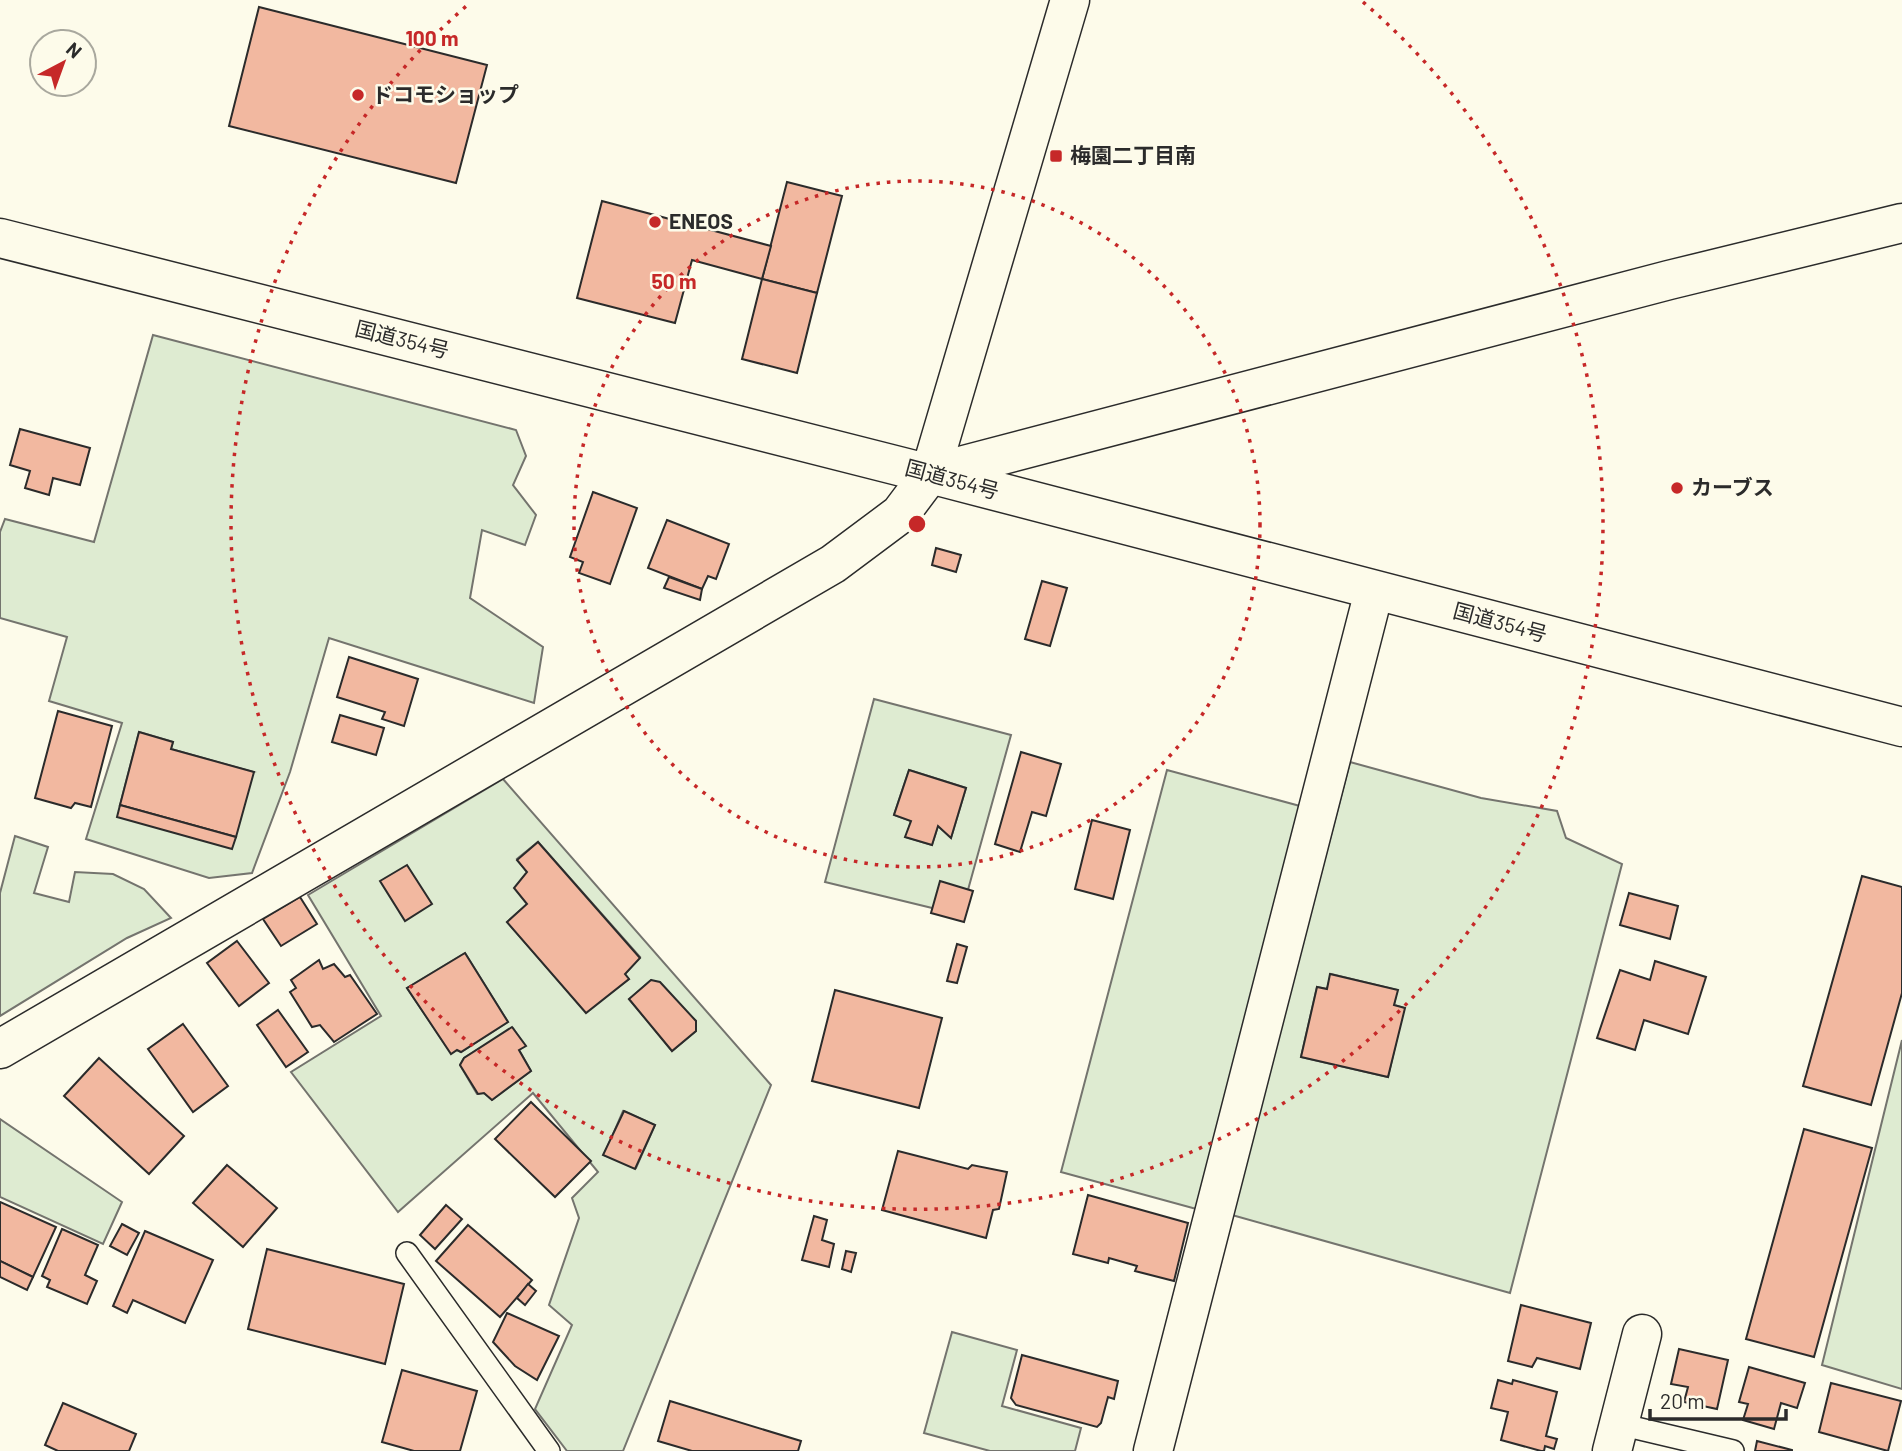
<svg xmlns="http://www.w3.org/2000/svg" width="1902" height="1451" font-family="Barlow,'Noto Sans JP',sans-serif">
	<rect width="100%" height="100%" fill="#fdfbea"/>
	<g fill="#deebd1" stroke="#74746e" stroke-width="2" fill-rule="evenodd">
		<path d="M153,335L516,430L526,456L513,485L536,515L525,545L482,530L470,598L543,647L534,703L329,638L290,772L252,873L209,878L86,839L122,723L49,701L67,637L0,618V532L5,519L94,542ZM139,732L173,742L171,749L253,772L120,805Z"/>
		<path d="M874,699L1011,735L961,915L825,882ZM909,770L966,788L951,838L938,826L932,845L906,837L911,821L894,815Z"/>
		<path d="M1350,762L1481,798L1557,811L1566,838L1622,864L1510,1293L1232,1215ZM1331,974L1397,990L1394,1005L1404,1008L1388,1077L1301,1057L1317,987L1327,989Z"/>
		<path d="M1167,770L1300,806L1200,1210L1061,1172Z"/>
		<path d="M503,779L771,1085L623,1451H567L535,1409L572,1325L549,1305L579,1218L572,1198L598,1172L533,1093L398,1212L291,1072L381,1016L308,895ZM538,842L640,957L625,974L629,979L586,1012L507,922L527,904V872L517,859ZM465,953L508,1022L461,1052L457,1050L451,1053L407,988ZM651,980L696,1021V1031L672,1051L629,999ZM513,1028L525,1046L519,1050L531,1071L492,1100L484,1093L477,1094L460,1065L464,1058ZM623,1111L655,1125L636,1168L604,1155Z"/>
		<path d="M15,836L48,847L34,893L69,902L75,872L113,874L144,889L171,918L127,938L0,1016V893Z"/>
		<path d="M1902,1040V1389L1822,1365Z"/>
		<path d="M0,1119L122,1202L103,1244L0,1197Z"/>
		<path d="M952,1332L1017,1350L1002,1406L1081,1428L1075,1451H990L924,1433Z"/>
	</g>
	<g fill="#f2b8a0" stroke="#2b2b2b" stroke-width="2">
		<path d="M259,7L487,65L456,183L229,126Z"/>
		<path d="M787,182L842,196L817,293L762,279Z"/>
		<path d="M602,201L771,246L762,279L692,260L675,323L577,298Z"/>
		<path d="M762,279L817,293L797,373L742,359Z"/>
		<path d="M20,429L90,448L80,485L53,478L49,495L25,488L30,471L10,465Z"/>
		<path d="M593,492L637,508L610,584L579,573L583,562L570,557Z"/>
		<path d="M667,520L729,544L716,579L708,576L702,589L648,568Z"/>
		<path d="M936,548L961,555L956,572L932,565Z"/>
		<path d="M669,577L702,589L700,600L664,588Z"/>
		<path d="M1042,581L1067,588L1050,646L1025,639Z"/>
		<path d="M349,657L418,679L404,726L382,719L385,712L337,697Z"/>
		<path d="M58,711L112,726L91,807L75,803L71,808L35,798Z"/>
		<path d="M340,715L384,728L376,755L332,742Z"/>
		<path d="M139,732L173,742L171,749L254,772L236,837L120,805Z"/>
		<path d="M1021,752L1061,764L1046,816L1032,812L1020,852L995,844Z"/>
		<path d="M909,770L966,788L951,838L938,826L932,845L905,837L911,821L894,815Z"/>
		<path d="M120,805L236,837L232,849L117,817Z"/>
		<path d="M1092,820L1130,830L1113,899L1075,889Z"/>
		<path d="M538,842L640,958L625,974L629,979L586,1013L507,922L527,904L514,888L527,872L517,860Z"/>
		<path d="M407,865L432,904L405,921L380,881Z"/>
		<path d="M1862,876L1902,887V993L1871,1105L1803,1086Z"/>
		<path d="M940,881L973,891L964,922L931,913Z"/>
		<path d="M1629,893L1678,906L1670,939L1620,925Z"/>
		<path d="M300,897L317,924L281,946L263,919Z"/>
		<path d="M237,941L269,983L239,1006L207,963Z"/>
		<path d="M957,944L967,947L957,983L947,981Z"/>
		<path d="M465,953L508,1022L461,1052L457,1050L451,1054L407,988Z"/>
		<path d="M319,960L323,969L334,964L345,977L350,975L377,1014L334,1042L320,1025L312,1027L290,992L296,988L291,980Z"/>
		<path d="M1655,961L1706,977L1688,1034L1644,1020L1635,1050L1597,1038L1620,970L1650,980Z"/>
		<path d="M1330,974L1398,990L1394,1005L1405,1008L1388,1077L1301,1057L1317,987L1327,989Z"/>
		<path d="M651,980L660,982L696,1021V1031L672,1051L629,999Z"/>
		<path d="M835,990L942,1018L919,1108L812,1081Z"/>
		<path d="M278,1010L308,1052L286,1067L257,1025Z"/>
		<path d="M183,1024L228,1086L193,1112L148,1049Z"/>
		<path d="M512,1027L526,1046L519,1050L531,1071L492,1100L484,1093L478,1094L460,1065L464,1058Z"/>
		<path d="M99,1058L184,1136L149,1174L64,1096Z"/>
		<path d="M531,1102L591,1161L555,1197L495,1139Z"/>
		<path d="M624,1111L655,1125L635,1169L603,1155Z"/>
		<path d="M1804,1129L1872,1148L1814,1357L1746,1339Z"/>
		<path d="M898,1151L968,1169L972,1165L1007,1172L999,1209L993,1210L986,1238L882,1210Z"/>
		<path d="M227,1165L277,1208L243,1247L193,1203Z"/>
		<path d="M1088,1195L1188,1223L1174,1281L1135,1271L1137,1266L1109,1258L1108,1263L1073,1254Z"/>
		<path d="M0,1202L56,1227L33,1277L0,1261Z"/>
		<path d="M446,1205L462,1219L435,1249L420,1235Z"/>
		<path d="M814,1216L827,1220L822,1240L834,1244L829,1267L802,1260Z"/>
		<path d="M122,1224L139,1233L127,1255L110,1246Z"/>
		<path d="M468,1225L532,1280L500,1317L436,1261Z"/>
		<path d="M62,1229L98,1245L85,1275L97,1281L87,1304L47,1287L50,1280L42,1276Z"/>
		<path d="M145,1231L213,1260L185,1323L133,1300L127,1313L113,1306Z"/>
		<path d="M267,1249L404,1284L385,1364L248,1329Z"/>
		<path d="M846,1251L856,1253L851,1272L842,1269Z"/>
		<path d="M0,1261L33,1277L27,1290L0,1277Z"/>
		<path d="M528,1284L536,1291L525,1305L517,1298Z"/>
		<path d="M1521,1305L1591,1323L1580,1369L1537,1358L1532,1367L1508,1361Z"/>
		<path d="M507,1313L559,1336L537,1380L515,1366L493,1342Z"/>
		<path d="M1679,1349L1728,1360L1717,1409L1684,1402L1688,1387L1671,1384Z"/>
		<path d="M1022,1355L1118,1381L1114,1399L1108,1397L1101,1423L1097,1427L1016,1405L1011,1398Z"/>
		<path d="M1749,1367L1805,1383L1797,1408L1781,1403L1774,1429L1743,1420L1748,1404L1739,1402Z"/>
		<path d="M402,1370L477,1391L460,1451H414L382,1442Z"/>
		<path d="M1498,1380L1512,1384L1513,1380L1557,1392L1546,1436L1557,1439L1554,1449L1545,1446L1544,1451H1541L1501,1440L1508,1412L1491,1408Z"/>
		<path d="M1831,1383L1901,1401L1888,1451L1819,1432Z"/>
		<path d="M670,1401L801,1441L798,1451H692L658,1441Z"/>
		<path d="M63,1403L136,1434L129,1451H58L45,1445Z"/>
		<path d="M1757,1441L1792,1450V1451H1755Z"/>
	</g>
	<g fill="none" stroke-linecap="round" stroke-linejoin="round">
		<g stroke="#2b2b2b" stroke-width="24">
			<g id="lane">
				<path d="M407,1253L549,1451"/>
				<path d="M1619,1424L1733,1451"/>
			</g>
		</g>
		<g stroke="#2b2b2b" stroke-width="41">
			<g id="street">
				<path d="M0,1049L833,564L900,514L930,474L1669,280L1902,223"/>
				<path d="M1153,1451L1374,591"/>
				<path d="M1612,1451L1642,1334"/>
			</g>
		</g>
		<g stroke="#2b2b2b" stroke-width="41">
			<path id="secondary" d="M930,474L1070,0"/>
		</g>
		<g stroke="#2b2b2b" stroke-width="41">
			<path id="highway" d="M0,238L930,474L1902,727"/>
		</g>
		<use href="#lane" stroke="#fdfbea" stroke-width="21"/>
		<use href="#street" stroke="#fdfbea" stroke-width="38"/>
		<use href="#secondary" stroke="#fdfbea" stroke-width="38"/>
		<use href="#highway" stroke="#fdfbea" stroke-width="38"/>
	</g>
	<g fill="none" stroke="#c62828" stroke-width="3.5" stroke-dasharray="3.5 7">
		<circle cx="917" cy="524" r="343"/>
		<path d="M1363 2A686 686 0 1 1 471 2"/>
	</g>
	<g fill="#c62828" stroke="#fdfbea" stroke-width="2.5">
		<circle cx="358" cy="95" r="7"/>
		<rect x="1049" y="149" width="14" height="14" rx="3.5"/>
		<circle cx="655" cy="222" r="7"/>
		<circle cx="1677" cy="488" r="7"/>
	</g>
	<g text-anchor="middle" stroke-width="5" stroke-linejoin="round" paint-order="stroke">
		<g font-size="21" font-weight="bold" fill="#2b2b2b" stroke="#fdfbea" text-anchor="start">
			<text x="372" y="102">ドコモショップ</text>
			<text x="1070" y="163">梅園二丁目南</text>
			<text x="669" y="229">ENEOS</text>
			<text x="1691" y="495">カーブス</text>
		</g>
		<g font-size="21" fill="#2b2b2b" stroke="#fdfbea">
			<text transform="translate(402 340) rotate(14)" y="7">国道354号</text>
			<text transform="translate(952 480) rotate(15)" y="7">国道354号</text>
			<text transform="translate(1500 623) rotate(15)" y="7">国道354号</text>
		</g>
	</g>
	<circle cx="917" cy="524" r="10" fill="#c62828" stroke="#fdfbea" stroke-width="3.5"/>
	<g font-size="21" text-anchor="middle" font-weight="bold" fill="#c62828" stroke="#fdfbea" stroke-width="5" stroke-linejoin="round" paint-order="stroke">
		<text x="432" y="46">100 m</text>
		<text x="674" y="289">50 m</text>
	</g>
	<g transform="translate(63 63) rotate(41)"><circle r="33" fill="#fdfbea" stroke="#a9a89e" stroke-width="2"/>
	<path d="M0-5L12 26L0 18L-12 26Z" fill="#c62828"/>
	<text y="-10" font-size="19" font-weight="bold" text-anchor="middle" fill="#2b2b2b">N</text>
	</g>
	<path d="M1650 1409v10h136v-10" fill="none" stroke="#2b2b2b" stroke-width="3.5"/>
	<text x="1660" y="1409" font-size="21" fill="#2b2b2b" stroke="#fdfbea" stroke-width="5" paint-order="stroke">20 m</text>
</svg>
